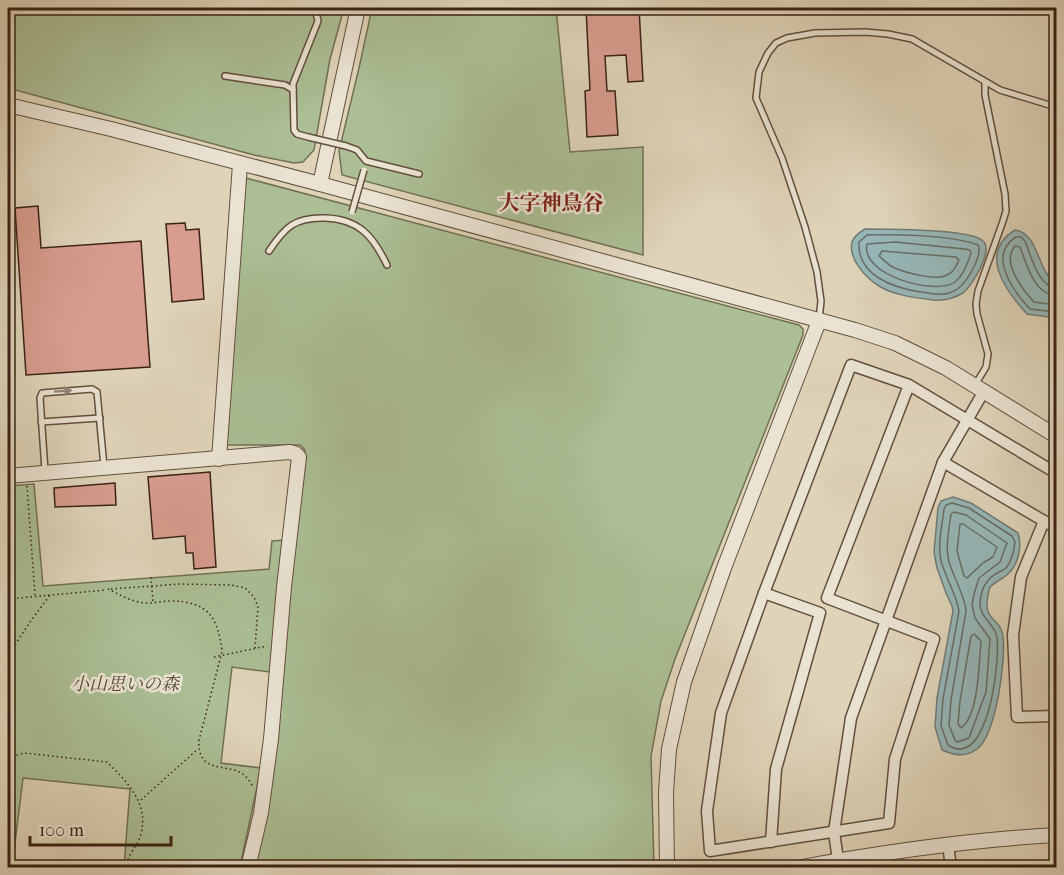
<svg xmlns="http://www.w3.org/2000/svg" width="1064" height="875" font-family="'IM FELL French Canon','Noto Serif JP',serif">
	<rect width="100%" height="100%" fill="#dfd4b9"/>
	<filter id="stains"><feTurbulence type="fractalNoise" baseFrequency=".00333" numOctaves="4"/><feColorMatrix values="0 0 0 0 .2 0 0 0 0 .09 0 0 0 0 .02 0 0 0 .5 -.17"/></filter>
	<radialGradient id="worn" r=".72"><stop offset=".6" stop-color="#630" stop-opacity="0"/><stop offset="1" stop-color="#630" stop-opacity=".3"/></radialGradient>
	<g fill="#abbe94" stroke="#727054" stroke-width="1.5">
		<path d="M8,8H344L330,59L314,150L303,162L294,163L254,155L8,88Z"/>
		<path d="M372,8H556L570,152L643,147V255L342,175L339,151L359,68Z"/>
		<path d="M246,178L799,325L803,329V335L675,659L661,701L651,756L654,867H254L287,619L305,450L300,445H224Z"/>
		<path d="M34,484L43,586L269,569L272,541L285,540L270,672L232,667L221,763L261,768L240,867H124L130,789L23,778L12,867L8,868V486Z"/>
	</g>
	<g fill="#96b7b8" stroke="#717b77" stroke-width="1.5">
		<path d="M770,8H810C796,17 785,17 770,8Z"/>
		<path d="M865,229C885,229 971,229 983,241C994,250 972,286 963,293C953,299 944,301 933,300C916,298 893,295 879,286C866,278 848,259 852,242C854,236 860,232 865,229Z"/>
		<path d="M1015,230C1039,233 1036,269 1056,284V318L1027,314C1005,290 978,253 1015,230Z"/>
		<path d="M953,497L971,503L1018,533C1022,545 1019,563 1009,573C1003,579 996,581 990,587C979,624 1001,615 1003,637C1006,660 996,735 977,749C965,758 954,755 942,750L935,727L937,698L953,611L952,606L946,593L937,568L934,552L938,508L941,501Z"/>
	</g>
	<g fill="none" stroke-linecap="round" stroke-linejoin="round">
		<g stroke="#686c66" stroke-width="1.5">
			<path d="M867,235C896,234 952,235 978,245C981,252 977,260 974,267C968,278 962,289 949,293C941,296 930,293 921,292C894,288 857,276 859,242Z"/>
			<path d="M895,242L965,249L970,250L971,253C968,263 964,275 955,282C935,296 860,275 867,244Z"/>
			<path d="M882,251L956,257L959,260C956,266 954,272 947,275C937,281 906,273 895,268C889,266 884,260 879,256Z"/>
			<path d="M1056,288C1038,286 1031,256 1025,241L1021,237H1016C987,255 1013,291 1030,309L1056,312"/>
			<path d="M1056,296C1034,294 1027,265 1020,247L1015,246C1001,262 1022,289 1034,302L1056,305"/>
			<path d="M952,503L969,508L1012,536L1015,542C1014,550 1011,562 1006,568C1003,571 998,572 994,575C985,581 981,591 980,602C979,618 996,624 997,638C1000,662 988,771 948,745L941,726L943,699L959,611C958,600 947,579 943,567C936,550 942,527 944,509L946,505Z"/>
			<path d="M954,512L966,515L1007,543L1000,562L979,578L974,594L972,605L975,618L990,639L986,692L969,738L957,742L955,740L949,725L951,700L966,611C965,596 953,576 949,562C945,547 949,529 951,514Z"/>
			<path d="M960,524H963L997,547L993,557L983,563L967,578L964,576L957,551Z"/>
			<path d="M974,634L981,641C979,663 979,715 961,728L958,724L960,701L971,636Z"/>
		</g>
	</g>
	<g fill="#d89d8f" stroke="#3a2215" stroke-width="1.5">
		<path d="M586,8H639L643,81L628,82L626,55L605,56L607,91H615L618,135L587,137L585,91L590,90Z"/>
		<path d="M38,206L41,248L141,241L150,367L26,375L15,208Z"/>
		<path d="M185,223L186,230L199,229L204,299L172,302L166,224Z"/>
		<path d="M210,472L216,567L194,569L193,553H186L185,536L153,539L148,477Z"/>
		<path d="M115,483L116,505L55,507L54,488Z"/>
	</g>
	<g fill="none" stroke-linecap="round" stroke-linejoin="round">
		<g stroke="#634e3e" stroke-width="8">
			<g id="service">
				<path d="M225,76L285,85L293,90"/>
				<path d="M308,137L297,134L294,130L293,84L318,21L315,8"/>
				<path d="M346,146L357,150L366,161L419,174"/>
				<path d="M269,251C285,227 295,217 325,218C359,219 373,236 387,265"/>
				<path d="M819,320L821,301L817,272L805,227L782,158L756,98L759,72L768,53L776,43L787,38L815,33L865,32L888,34L912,39L1000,90L1056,107"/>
				<path d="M975,385L986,367L988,354L977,314L976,304L978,291L1003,221L1006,211L1005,194L985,95V82"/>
				<path d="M41,422L100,418"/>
				<path d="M45,471L40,398L42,393L92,389L97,392L104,467"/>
			</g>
		</g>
		<g stroke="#634e3e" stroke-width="13">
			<g id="minor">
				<path d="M909,385L827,598L934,639L895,759L889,823L710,851L707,811L721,713L764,593L851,365L909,385L1056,473"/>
				<path d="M943,462L1056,528"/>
				<path d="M1044,521L1021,577L1013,635L1017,717L1056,716"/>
				<path d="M764,593L820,613L776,769L771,842"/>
				<path d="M948,844L951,868"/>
				<path d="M838,860L834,832L851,718L943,462L984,391"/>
				<path d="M1054,868L1056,867"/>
			</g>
		</g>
		<g stroke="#634e3e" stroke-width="16">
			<g id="tertiary">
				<path d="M8,105L111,129L320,184L855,330L895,343L946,368L1056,436"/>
				<path d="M320,184L358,8"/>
				<path d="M219,459L240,164"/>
				<path d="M8,476L290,452L296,454L299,457L284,587L271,739L261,813L248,868"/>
				<path d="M667,868L666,792L669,749L684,682L724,568L819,321"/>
				<path d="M797,868C883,852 969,840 1056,835"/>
			</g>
		</g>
		<g stroke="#3a2215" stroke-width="1.5" stroke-dasharray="1.5 3" stroke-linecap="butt">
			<path d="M27,486L35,595"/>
			<path d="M151,577L153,602"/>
			<path d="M108,589C120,595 134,603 147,603C155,603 163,601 170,601C208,601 218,617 222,652L199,740C197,776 229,762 244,775C248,778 251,783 253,787"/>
			<path d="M111,589L180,584L231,585L245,588L254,597L258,607L255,648"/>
			<path d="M8,599L106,590"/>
			<path d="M214,657L267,646"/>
			<path d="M8,666L13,648L30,622L50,595"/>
			<path d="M8,722L11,735L8,756"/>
			<path d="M8,758L24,753L107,762C127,782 149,803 141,834C138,846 127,854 126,868"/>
			<path d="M141,800L198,749"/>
			<path d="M8,840L11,855L10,868"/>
			<path d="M234,868L237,859"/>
		</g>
		<use href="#service" stroke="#eae3d2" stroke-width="5"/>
		<use href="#minor" stroke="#eae3d2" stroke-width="10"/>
		<use href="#tertiary" stroke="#eae3d2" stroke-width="14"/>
		<g stroke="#634e3e" stroke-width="8" stroke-linecap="butt">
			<g id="service-bridge">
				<path d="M308,137L346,146"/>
				<path d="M352,212L364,170"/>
			</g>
		</g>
		<use href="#service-bridge" stroke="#eae3d2" stroke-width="5"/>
	</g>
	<defs><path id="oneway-solid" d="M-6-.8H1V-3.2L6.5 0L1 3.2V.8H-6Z" transform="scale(1.5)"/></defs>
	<use fill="#928274" href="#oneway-solid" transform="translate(63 391) rotate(-4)"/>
	<g text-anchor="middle" stroke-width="5" stroke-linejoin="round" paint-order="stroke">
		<g font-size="18" font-style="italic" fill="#564935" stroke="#eae3d2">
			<text x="125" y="690">小山思いの森</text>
		</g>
		<g font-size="21" font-weight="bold" fill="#7a1f14" stroke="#eae3d2">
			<text x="551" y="210">大字神鳥谷</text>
		</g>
	</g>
	<rect width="1064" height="875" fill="none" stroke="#dfd4b9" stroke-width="30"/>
	<rect x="9" y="9" width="1046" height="857" fill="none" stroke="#3a2215" stroke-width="3"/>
	<rect x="15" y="15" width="1034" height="845" fill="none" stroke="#3a2215" stroke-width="1.5"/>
	<path d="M30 836v9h141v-9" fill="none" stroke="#3a2215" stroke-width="3"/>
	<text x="39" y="836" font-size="18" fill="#3a2215" stroke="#eae3d2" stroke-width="4.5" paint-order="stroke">100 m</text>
	<rect width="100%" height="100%" filter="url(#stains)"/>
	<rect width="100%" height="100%" fill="url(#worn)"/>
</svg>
